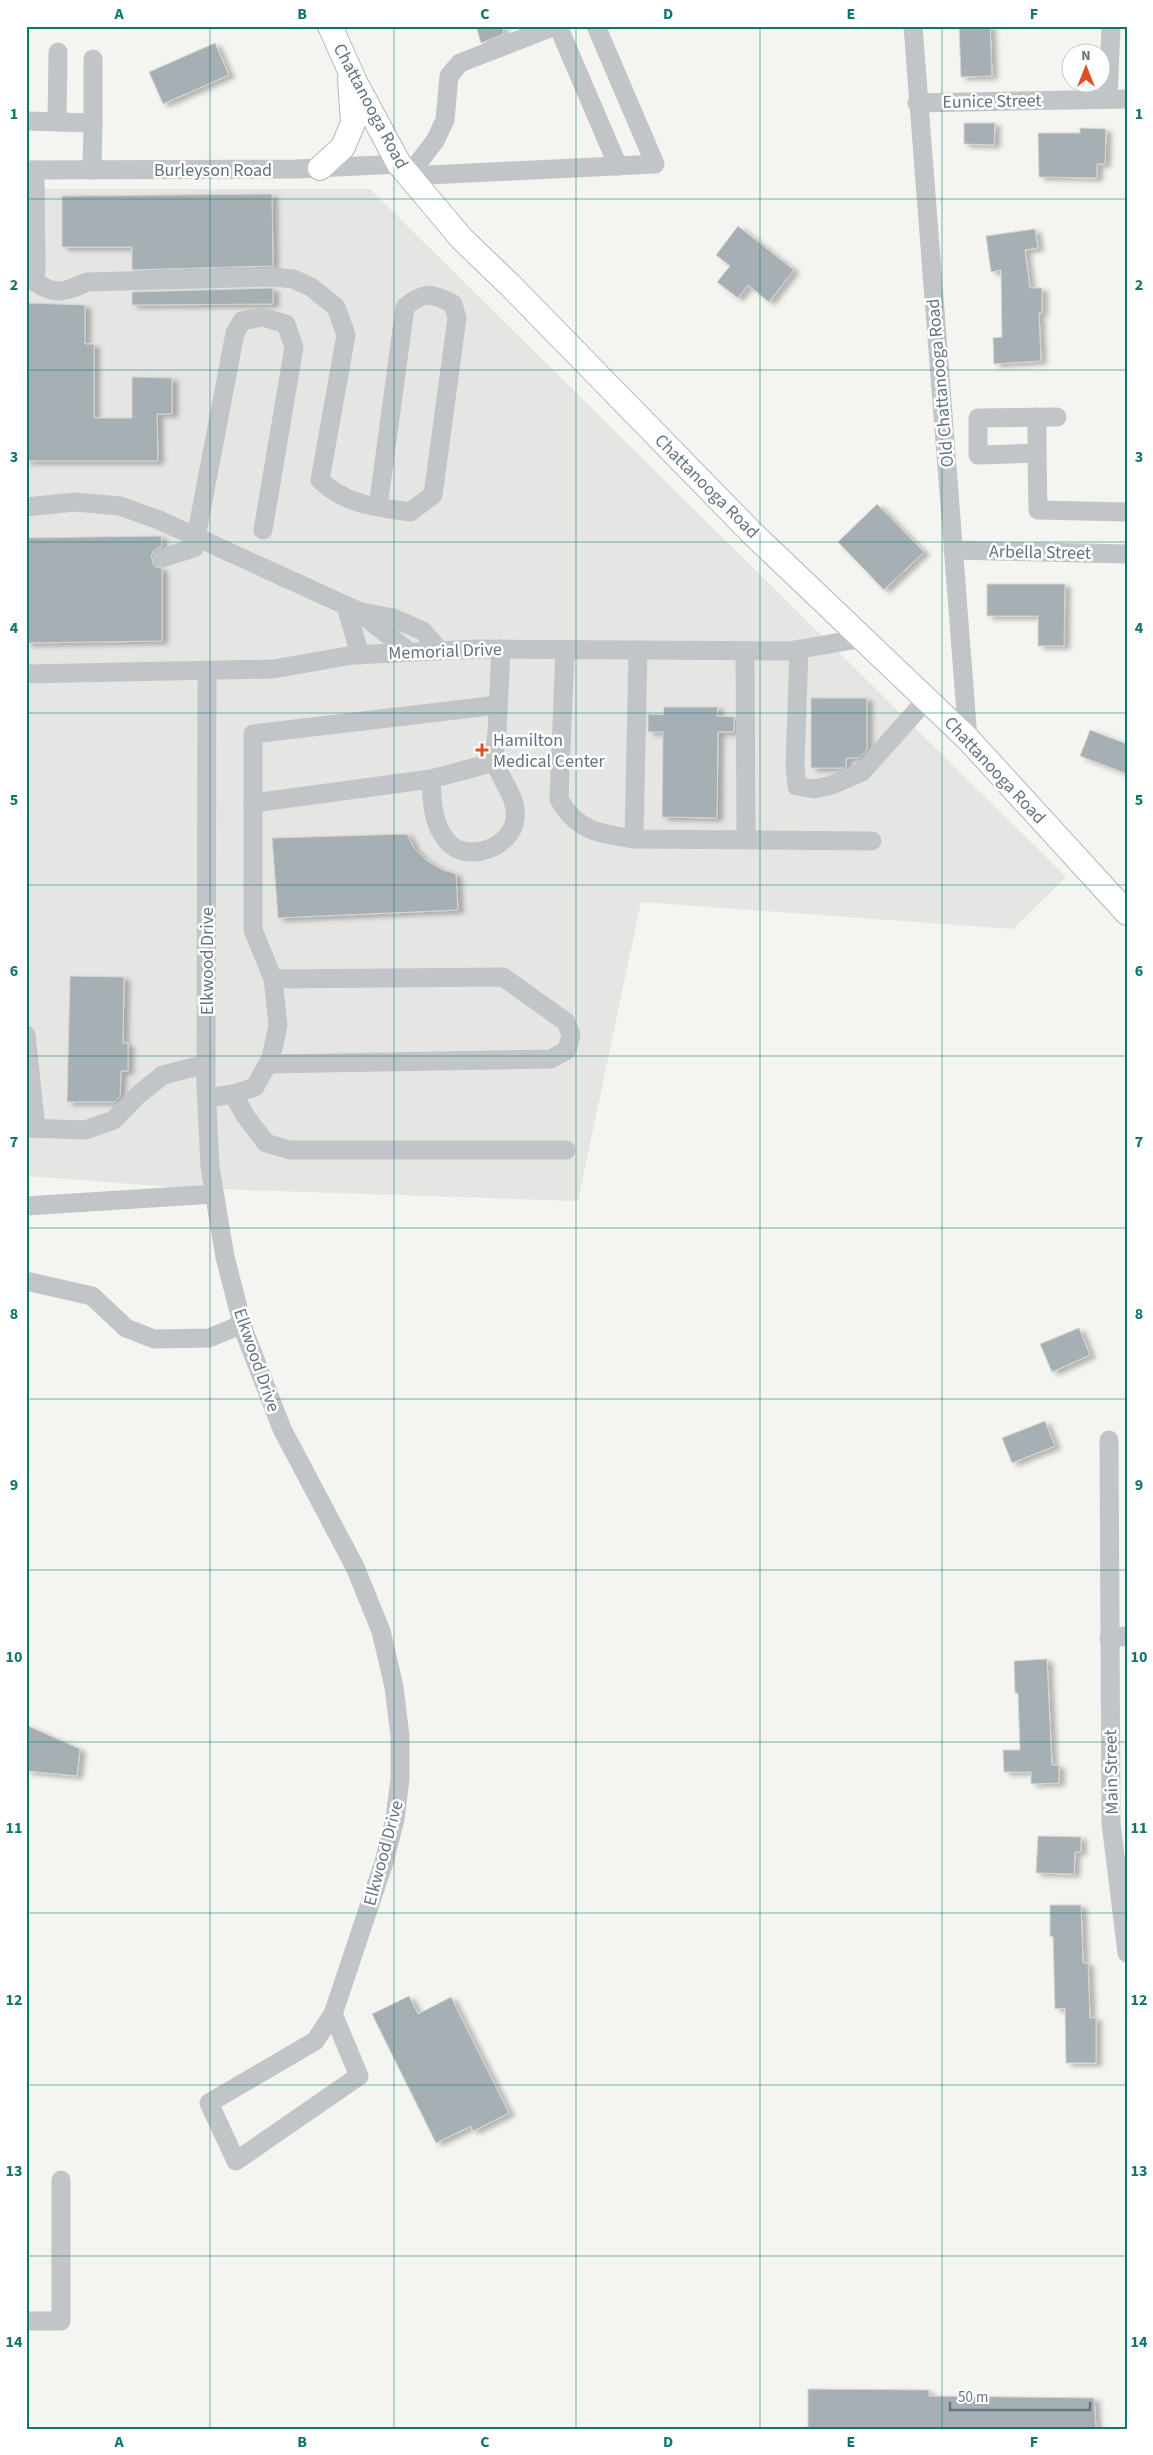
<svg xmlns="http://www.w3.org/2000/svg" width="1153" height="2455" font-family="'Source Sans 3',sans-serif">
	<defs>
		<filter id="shadow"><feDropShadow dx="5.5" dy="3" stdDeviation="2.5" flood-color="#0004"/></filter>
	</defs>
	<rect width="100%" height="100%" fill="#f4f4f0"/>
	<path fill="#e5e6e4" d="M26,189H370L1066,877L1013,929L641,902L578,1201L184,1188L26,1176Z"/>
	<g fill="#a6afb3" stroke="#d5d5d3" filter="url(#shadow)">
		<path d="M476,26H502L504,34L481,43Z"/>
		<path d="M959,26H990L992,76L961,77Z"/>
		<path d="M215,43L229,75L163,104L149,72Z"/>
		<path d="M964,123H995L994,145L964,144Z"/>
		<path d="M1080,128L1106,129L1105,164H1097V178L1039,177L1038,133H1080Z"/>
		<path d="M272,194L273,266L132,270V247H62V196Z"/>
		<path d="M738,226L794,270L769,302L748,285L738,298L717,282L730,266L716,255Z"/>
		<path d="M1035,229L1038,248L1025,250L1030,288H1042V313H1039L1041,361L994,364L993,338L1002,337L1001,270L991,272L986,236Z"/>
		<path d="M273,288V304L132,305V292Z"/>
		<path d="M26,303L85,305V344H94V418H132V377L172,378V414H157L158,461H26Z"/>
		<path d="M877,504L924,552L884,590L838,542Z"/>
		<path d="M161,536L162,546L154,550L151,556L154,566L162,569V641L26,643V538Z"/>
		<path d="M987,584H1065L1064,646H1038V616H987Z"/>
		<path d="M811,698H867V750L859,758H846V767L844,768H811Z"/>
		<path d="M664,707H718L717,716L734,717V732H718L717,818L662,817L663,732H648V714L663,715Z"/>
		<path d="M1090,730L1127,744V774L1080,756Z"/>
		<path d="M407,834L414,848L426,860L441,869L456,874L458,910L278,918L272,838Z"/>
		<path d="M70,976L124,977L123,1043H128V1071H121L120,1097L115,1102H67Z"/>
		<path d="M1079,1328L1090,1355L1052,1372L1040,1344Z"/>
		<path d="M1045,1421L1055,1446L1012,1463L1002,1438Z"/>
		<path d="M1047,1659L1052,1765H1059V1783L1031,1784V1772H1004L1003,1750H1020L1018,1693H1015L1014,1661Z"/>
		<path d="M26,1725L80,1749L77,1776L26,1771Z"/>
		<path d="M1038,1836L1081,1837V1852H1075L1074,1874L1036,1873Z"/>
		<path d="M1050,1905H1081L1083,1963H1088L1090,2018H1096V2063H1066L1065,2008L1055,2009L1053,1936L1050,1937Z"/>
		<path d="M409,1996L418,2014L451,1997L509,2113L473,2131L471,2126L436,2143L372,2014Z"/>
		<path d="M808,2389L929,2390V2396L1094,2398L1096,2429H808Z"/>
	</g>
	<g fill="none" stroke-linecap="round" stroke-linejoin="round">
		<g stroke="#b4b8bc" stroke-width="26">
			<g id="major">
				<path d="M330,26L355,82L399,164L462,239L510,285L751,532L968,739L1127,913"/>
				<path d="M320,168L343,147L353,123L350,79"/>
			</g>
		</g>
		<g stroke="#c1c5c8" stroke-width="19">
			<path d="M558,26L618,166"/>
			<path d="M913,26L968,739"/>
			<path d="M1108,99L1111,26"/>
			<path d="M917,103L1127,99"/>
			<path d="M26,121L93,123L92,170"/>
			<path d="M57,122L58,52"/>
			<path d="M93,123V59"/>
			<path d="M26,170L296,169L399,164"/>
			<path d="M408,176L655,164L596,26"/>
			<path d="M408,176L435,141L445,120L449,76L460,63L555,26"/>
			<path d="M36,264L35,282C56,296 65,292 87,282L273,277L293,279L311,287L336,307L346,335L320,480C346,505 376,507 410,512L433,495L457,318L453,304C432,293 424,291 405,307L378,507"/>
			<path d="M26,267L36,264L35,170"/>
			<path d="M1037,417V453L978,455V418L1057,417"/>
			<path d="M1037,453L1038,510L1127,512"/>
			<path d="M26,507L75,502L120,506L159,520L358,611L408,651"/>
			<path d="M953,550L1127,554"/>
			<path d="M162,558L194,548L235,333L242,321L262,317L286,324L294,347L263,530"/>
			<path d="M346,606L360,655"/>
			<path d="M362,612L393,618L423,631L439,650"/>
			<path d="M565,649L559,799C576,831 601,834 634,839L872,841"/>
			<path d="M799,649L795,766L797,786L814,789L832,785L862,772L926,700"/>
			<path d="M745,651L746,839"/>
			<path d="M207,672L206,1085L210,1167L225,1257L244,1331L282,1429L355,1567L381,1631L394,1687L400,1736V1779L395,1819L384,1862L333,2014"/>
			<path d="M26,674L273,669L353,655L477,649L789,651L864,638"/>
			<path d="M495,762L431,779C432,801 432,823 447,841C466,864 512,848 515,819C518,797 501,783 496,763C493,755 496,741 497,733C498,705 500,677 501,649"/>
			<path d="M253,803L431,779"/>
			<path d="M634,839L638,650"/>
			<path d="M26,1035L36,1128"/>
			<path d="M268,1064L551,1059L567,1050L571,1035L566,1022L503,977L273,979"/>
			<path d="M233,1094L246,1117L266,1143L290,1150H566"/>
			<path d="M207,1098L233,1094L255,1087L271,1058L278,1025L273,979L253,930V734L498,705"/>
			<path d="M26,1128L85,1130L114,1120L138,1095L163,1075L206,1064"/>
			<path d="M26,1206L214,1194"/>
			<path d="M26,1281L92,1296L126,1328L154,1339L209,1338L243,1324"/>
			<path d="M1109,1440L1111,1823L1127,1953"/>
			<path d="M1109,1638L1127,1636"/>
			<path d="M333,2014L359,2076L236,2161L209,2103L315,2041Z"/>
			<path d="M26,2321H61V2180"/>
		</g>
		<use href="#major" stroke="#fff" stroke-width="24"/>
	</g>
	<path fill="none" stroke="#0f766e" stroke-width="1" stroke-opacity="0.55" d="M210,26V2429M394,26V2429M576,26V2429M760,26V2429M942,26V2429M26,199H1127M26,370H1127M26,542H1127M26,713H1127M26,885H1127M26,1056H1127M26,1228H1127M26,1399H1127M26,1570H1127M26,1742H1127M26,1913H1127M26,2085H1127M26,2256H1127"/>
	<path fill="#e14e24" stroke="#fff" stroke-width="2" d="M479.5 742.5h5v5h5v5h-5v5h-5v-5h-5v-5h5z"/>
	<g text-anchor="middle" stroke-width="5" stroke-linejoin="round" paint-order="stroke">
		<g font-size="18" fill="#637481" stroke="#fff">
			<text transform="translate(992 101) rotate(-1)" y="6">Eunice Street</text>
			<text transform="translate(371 106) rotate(62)" y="6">Chattanooga Road</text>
			<text x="213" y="176">Burleyson Road</text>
			<text transform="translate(940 383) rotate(-95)" y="6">Old Chattanooga Road</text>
			<text transform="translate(707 486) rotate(45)" y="6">Chattanooga Road</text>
			<text transform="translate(1040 552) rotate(1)" y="6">Arbella Street</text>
			<text transform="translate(445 651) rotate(-2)" y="6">Memorial Drive</text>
			<text transform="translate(995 770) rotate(47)" y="6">Chattanooga Road</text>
			<text transform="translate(207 961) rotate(-90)" y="6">Elkwood Drive</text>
			<text transform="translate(257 1360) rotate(71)" y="6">Elkwood Drive</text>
			<text transform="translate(1111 1772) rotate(-91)" y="6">Main Street</text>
			<text transform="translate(383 1853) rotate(-75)" y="6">Elkwood Drive</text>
		</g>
		<g font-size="18" fill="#637481" stroke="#fff" text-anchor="start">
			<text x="493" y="746">Hamilton<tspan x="493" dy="21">Medical Center</tspan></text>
		</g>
	</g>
	<rect width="1153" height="2455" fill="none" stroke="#ffffff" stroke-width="55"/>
	<g transform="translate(1086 68)"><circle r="24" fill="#ffffff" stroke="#c1c7cd"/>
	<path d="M0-4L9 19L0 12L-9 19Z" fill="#e14e24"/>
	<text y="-8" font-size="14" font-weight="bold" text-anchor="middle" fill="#637481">N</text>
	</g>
	<path d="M950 2402v8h140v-8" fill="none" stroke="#637481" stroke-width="2.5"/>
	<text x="958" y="2402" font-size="15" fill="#637481" stroke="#ffffff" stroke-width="4" paint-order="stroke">50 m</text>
	<rect x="28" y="28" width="1098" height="2400" fill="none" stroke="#0f766e" stroke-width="2"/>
	<g font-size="16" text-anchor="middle" font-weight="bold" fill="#0f766e">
		<text x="119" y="19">A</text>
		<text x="302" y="19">B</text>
		<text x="485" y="19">C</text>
		<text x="668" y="19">D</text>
		<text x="851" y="19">E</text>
		<text x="1034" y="19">F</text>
		<text x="14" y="119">1</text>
		<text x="1139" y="119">1</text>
		<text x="14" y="290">2</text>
		<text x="1139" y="290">2</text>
		<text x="14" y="462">3</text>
		<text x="1139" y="462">3</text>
		<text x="14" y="633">4</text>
		<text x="1139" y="633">4</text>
		<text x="14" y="805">5</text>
		<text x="1139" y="805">5</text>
		<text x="14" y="976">6</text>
		<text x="1139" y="976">6</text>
		<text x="14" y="1147">7</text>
		<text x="1139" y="1147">7</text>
		<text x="14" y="1319">8</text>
		<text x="1139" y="1319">8</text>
		<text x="14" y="1490">9</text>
		<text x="1139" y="1490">9</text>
		<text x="14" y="1662">10</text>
		<text x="1139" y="1662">10</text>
		<text x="14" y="1833">11</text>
		<text x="1139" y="1833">11</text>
		<text x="14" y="2005">12</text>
		<text x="1139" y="2005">12</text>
		<text x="14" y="2176">13</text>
		<text x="1139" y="2176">13</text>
		<text x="14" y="2347">14</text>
		<text x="1139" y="2347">14</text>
		<text x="119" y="2447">A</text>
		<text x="302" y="2447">B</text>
		<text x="485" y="2447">C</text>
		<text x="668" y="2447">D</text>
		<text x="851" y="2447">E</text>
		<text x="1034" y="2447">F</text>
	</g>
</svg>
